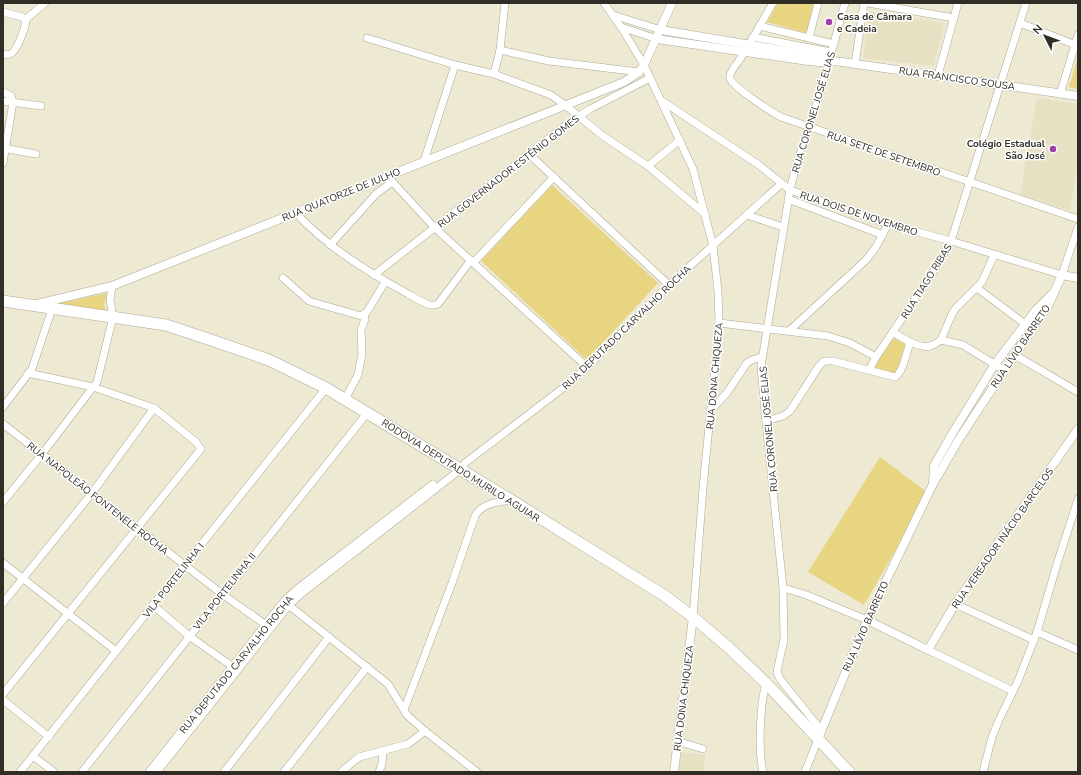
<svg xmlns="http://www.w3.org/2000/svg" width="1081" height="775" font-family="'Nunito Sans',sans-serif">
	<rect width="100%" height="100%" fill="#eee9d3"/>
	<g fill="#e7e1c3">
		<path d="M869,12L945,23L933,66L863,58Z"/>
		<path d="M1037,98L1078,104V161L1070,210L1020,195Z"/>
		<path d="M681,752L706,755L703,772H678Z"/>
	</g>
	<g fill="#e7d581">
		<path d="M778,3H814L806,33L767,22Z"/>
		<path d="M1078,56V89L1069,87Z"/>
		<path d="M552,185L658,283L587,360L481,261Z"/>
		<path d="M107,293L104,305L106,311L56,304Z"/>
		<path d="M894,338L905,344L896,374L874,367Z"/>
		<path d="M880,457L928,493L864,605L808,572Z"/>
	</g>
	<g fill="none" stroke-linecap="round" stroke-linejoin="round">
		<g stroke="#aea994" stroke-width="8">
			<g id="minor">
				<path d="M604,3L621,27L644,65L693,169L713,246L718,291L719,323L703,488L693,617"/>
				<path d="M773,3C761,23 751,43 738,62C735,66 729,73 730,78C731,86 773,113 781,117L1078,219"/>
				<path d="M868,3L954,18"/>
				<path d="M3,12L22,17L26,21C25,28 17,52 10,54C7,55 6,54 3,54"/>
				<path d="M613,15L661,30"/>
				<path d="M26,19L45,3"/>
				<path d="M1020,23L1078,46"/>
				<path d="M759,26L834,44"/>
				<path d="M621,27L657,39"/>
				<path d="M753,37L831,52"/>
				<path d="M367,38L455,65L494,74L551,95L565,105L603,136L648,166L705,214"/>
				<path d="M809,38L818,3"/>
				<path d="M500,50L549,61L639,72"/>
				<path d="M855,64L864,3"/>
				<path d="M494,74L500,50L505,3"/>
				<path d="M938,75L958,3"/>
				<path d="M3,92L11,96L13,102L3,163"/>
				<path d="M1060,94L1078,35"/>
				<path d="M3,101L41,106"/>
				<path d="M662,101L759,165L790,190L888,224L951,241L1062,275L1078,227"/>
				<path d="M3,148L36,154"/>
				<path d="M529,154L669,285"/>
				<path d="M424,161L455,65"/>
				<path d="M648,166L680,140"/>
				<path d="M387,176L435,228L587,367"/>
				<path d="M788,199L883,235"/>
				<path d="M296,213C325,245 364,270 403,291C412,296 421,302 430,305H435L438,304L471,260"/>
				<path d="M747,215L783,227"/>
				<path d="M330,245L376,194L392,182"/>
				<path d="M473,263L554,177"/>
				<path d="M374,275L566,125L590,109L650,78"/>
				<path d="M283,278L309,301L361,316L367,312L385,282"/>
				<path d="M977,288L1029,327"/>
				<path d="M719,323L828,336L850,343L876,357"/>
				<path d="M790,330L866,260L876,247L888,224"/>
				<path d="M893,332C902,338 919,349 930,346C934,345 938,342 941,340L963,345L1004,370"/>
				<path d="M941,340L952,314L956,308L982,282L994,255"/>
				<path d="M1015,355L1078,392"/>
				<path d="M869,370L876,357L937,266L951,241L1026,3"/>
				<path d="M345,399L358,375L362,354L361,330L365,319L364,315"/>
				<path d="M3,407L32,369L52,309"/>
				<path d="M710,411L726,394L747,363L752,360L762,357"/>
				<path d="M766,421L783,416L790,411L819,366L824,361H833L895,377C903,373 907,351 910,342"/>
				<path d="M3,424L222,594L269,627"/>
				<path d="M3,502L42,454L97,382L113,317L110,300L112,286"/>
				<path d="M3,563L116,651"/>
				<path d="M783,588L804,594L867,620"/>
				<path d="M3,603L92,493L154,408"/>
				<path d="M286,603L388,684L407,715L425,731L477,772"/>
				<path d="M955,604L1034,640"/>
				<path d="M153,605L189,636L236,669"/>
				<path d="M1037,632L1078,650"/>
				<path d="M928,650L1013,691"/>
				<path d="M3,694L201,449L196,442L154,408L93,387L28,373"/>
				<path d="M3,700L49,737"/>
				<path d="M404,710L452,583L475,516C482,503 497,502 511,500"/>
				<path d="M821,730L780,679L777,672L784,639L783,588L764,402L761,366L790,190L796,166L821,90L845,3"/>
				<path d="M677,741L703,749"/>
				<path d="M33,756L54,772"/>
				<path d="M20,772L326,388"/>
				<path d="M82,772L368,412"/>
				<path d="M149,772L284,601L297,589L433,484"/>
				<path d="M157,772L289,605L301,594L461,469L465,463L563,388L587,367L669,285L781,184"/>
				<path d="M224,772L329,637"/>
				<path d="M284,772L367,667"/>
				<path d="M341,772L359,757L408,744L425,731"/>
				<path d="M379,772L382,764L383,751"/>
				<path d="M763,772C758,750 760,705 766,683"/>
				<path d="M805,772L818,739"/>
				<path d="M983,772L992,737L999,720L1018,681L1037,632L1058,561L1078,499"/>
			</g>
		</g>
		<g stroke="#aea994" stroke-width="9">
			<g id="tertiary">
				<path d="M661,30L811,55L830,57L835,61"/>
				<path d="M657,39L808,61L828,63L835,61L1078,96"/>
				<path d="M37,304L112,286L624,82L639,72L644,65L672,3"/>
				<path d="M933,483L934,466L952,434L995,364L1036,310L1052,294"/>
				<path d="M867,620L928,650L955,604L1078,429"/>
				<path d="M818,739L867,620L933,484L959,439L982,404L1048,306L1062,275L1078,278"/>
				<path d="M674,772L693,617"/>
			</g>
		</g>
		<g stroke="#aea994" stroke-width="12">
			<path id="trunk" d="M3,301L166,325L214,341L269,360L326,388L511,500L665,596L693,617L728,647L766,683L849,772"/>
		</g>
		<use href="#minor" stroke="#fff" stroke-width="7"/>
		<use href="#tertiary" stroke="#fff" stroke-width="8"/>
		<use href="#trunk" stroke="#fff" stroke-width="11"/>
	</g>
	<g fill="#a03fa6" stroke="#fff" stroke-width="1.5">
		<circle cx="829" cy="22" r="4"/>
		<circle cx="1053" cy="149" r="4"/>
	</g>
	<g text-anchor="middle" stroke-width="3" stroke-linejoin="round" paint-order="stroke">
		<g font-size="10" font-weight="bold" fill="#2f2d25" stroke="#fff" text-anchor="start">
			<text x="837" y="20">Casa de Câmara<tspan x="837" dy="12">e Cadeia</tspan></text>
			<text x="1045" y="147" text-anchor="end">Colégio Estadual<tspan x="1045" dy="12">São José</tspan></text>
		</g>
		<g font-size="10" fill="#2f2d25" stroke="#fff">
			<text transform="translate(957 78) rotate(8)" y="4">RUA FRANCISCO SOUSA</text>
			<text transform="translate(813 112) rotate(-73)" y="4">RUA CORONEL JOSÉ ELIAS</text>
			<text transform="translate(884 153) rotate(19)" y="4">RUA SETE DE SETEMBRO</text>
			<text transform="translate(508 171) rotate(-38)" y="4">RUA GOVERNADOR ESTÊNIO GOMES</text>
			<text transform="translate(341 194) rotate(-22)" y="4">RUA QUATORZE DE JULHO</text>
			<text transform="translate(859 213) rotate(18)" y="4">RUA DOIS DE NOVEMBRO</text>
			<text transform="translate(926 281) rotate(-58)" y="4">RUA TIAGO RIBAS</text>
			<text transform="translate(626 327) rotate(-44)" y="4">RUA DEPUTADO CARVALHO ROCHA</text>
			<text transform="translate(1020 346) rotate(-56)" y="4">RUA LÍVIO BARRETO</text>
			<text transform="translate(714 376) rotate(-85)" y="4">RUA DONA CHIQUEZA</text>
			<text transform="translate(768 429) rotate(-95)" y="4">RUA CORONEL JOSÉ ELIAS</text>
			<text transform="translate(461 470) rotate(32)" y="4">RODOVIA DEPUTADO MURILO AGUIAR</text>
			<text transform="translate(98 498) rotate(38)" y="4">RUA NAPOLEÃO FONTENELE ROCHA</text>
			<text transform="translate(1002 538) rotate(-55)" y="4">RUA VEREADOR INÁCIO BARCELOS</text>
			<text transform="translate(173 580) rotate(-52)" y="4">VILA PORTELINHA I</text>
			<text transform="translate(224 591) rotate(-52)" y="4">VILA PORTELINHA II</text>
			<text transform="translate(865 626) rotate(-66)" y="4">RUA LÍVIO BARRETO</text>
			<text transform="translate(236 664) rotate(-51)" y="4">RUA DEPUTADO CARVALHO ROCHA</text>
			<text transform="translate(683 698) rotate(-83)" y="4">RUA DONA CHIQUEZA</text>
		</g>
	</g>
	<rect width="1081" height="775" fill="none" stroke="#2f2d25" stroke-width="8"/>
	<g transform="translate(1045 36) rotate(312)" stroke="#ffffff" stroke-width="3" paint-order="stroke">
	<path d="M0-3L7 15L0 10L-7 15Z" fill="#2f2d25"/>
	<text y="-6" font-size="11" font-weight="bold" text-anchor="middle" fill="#2f2d25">N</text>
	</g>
</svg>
